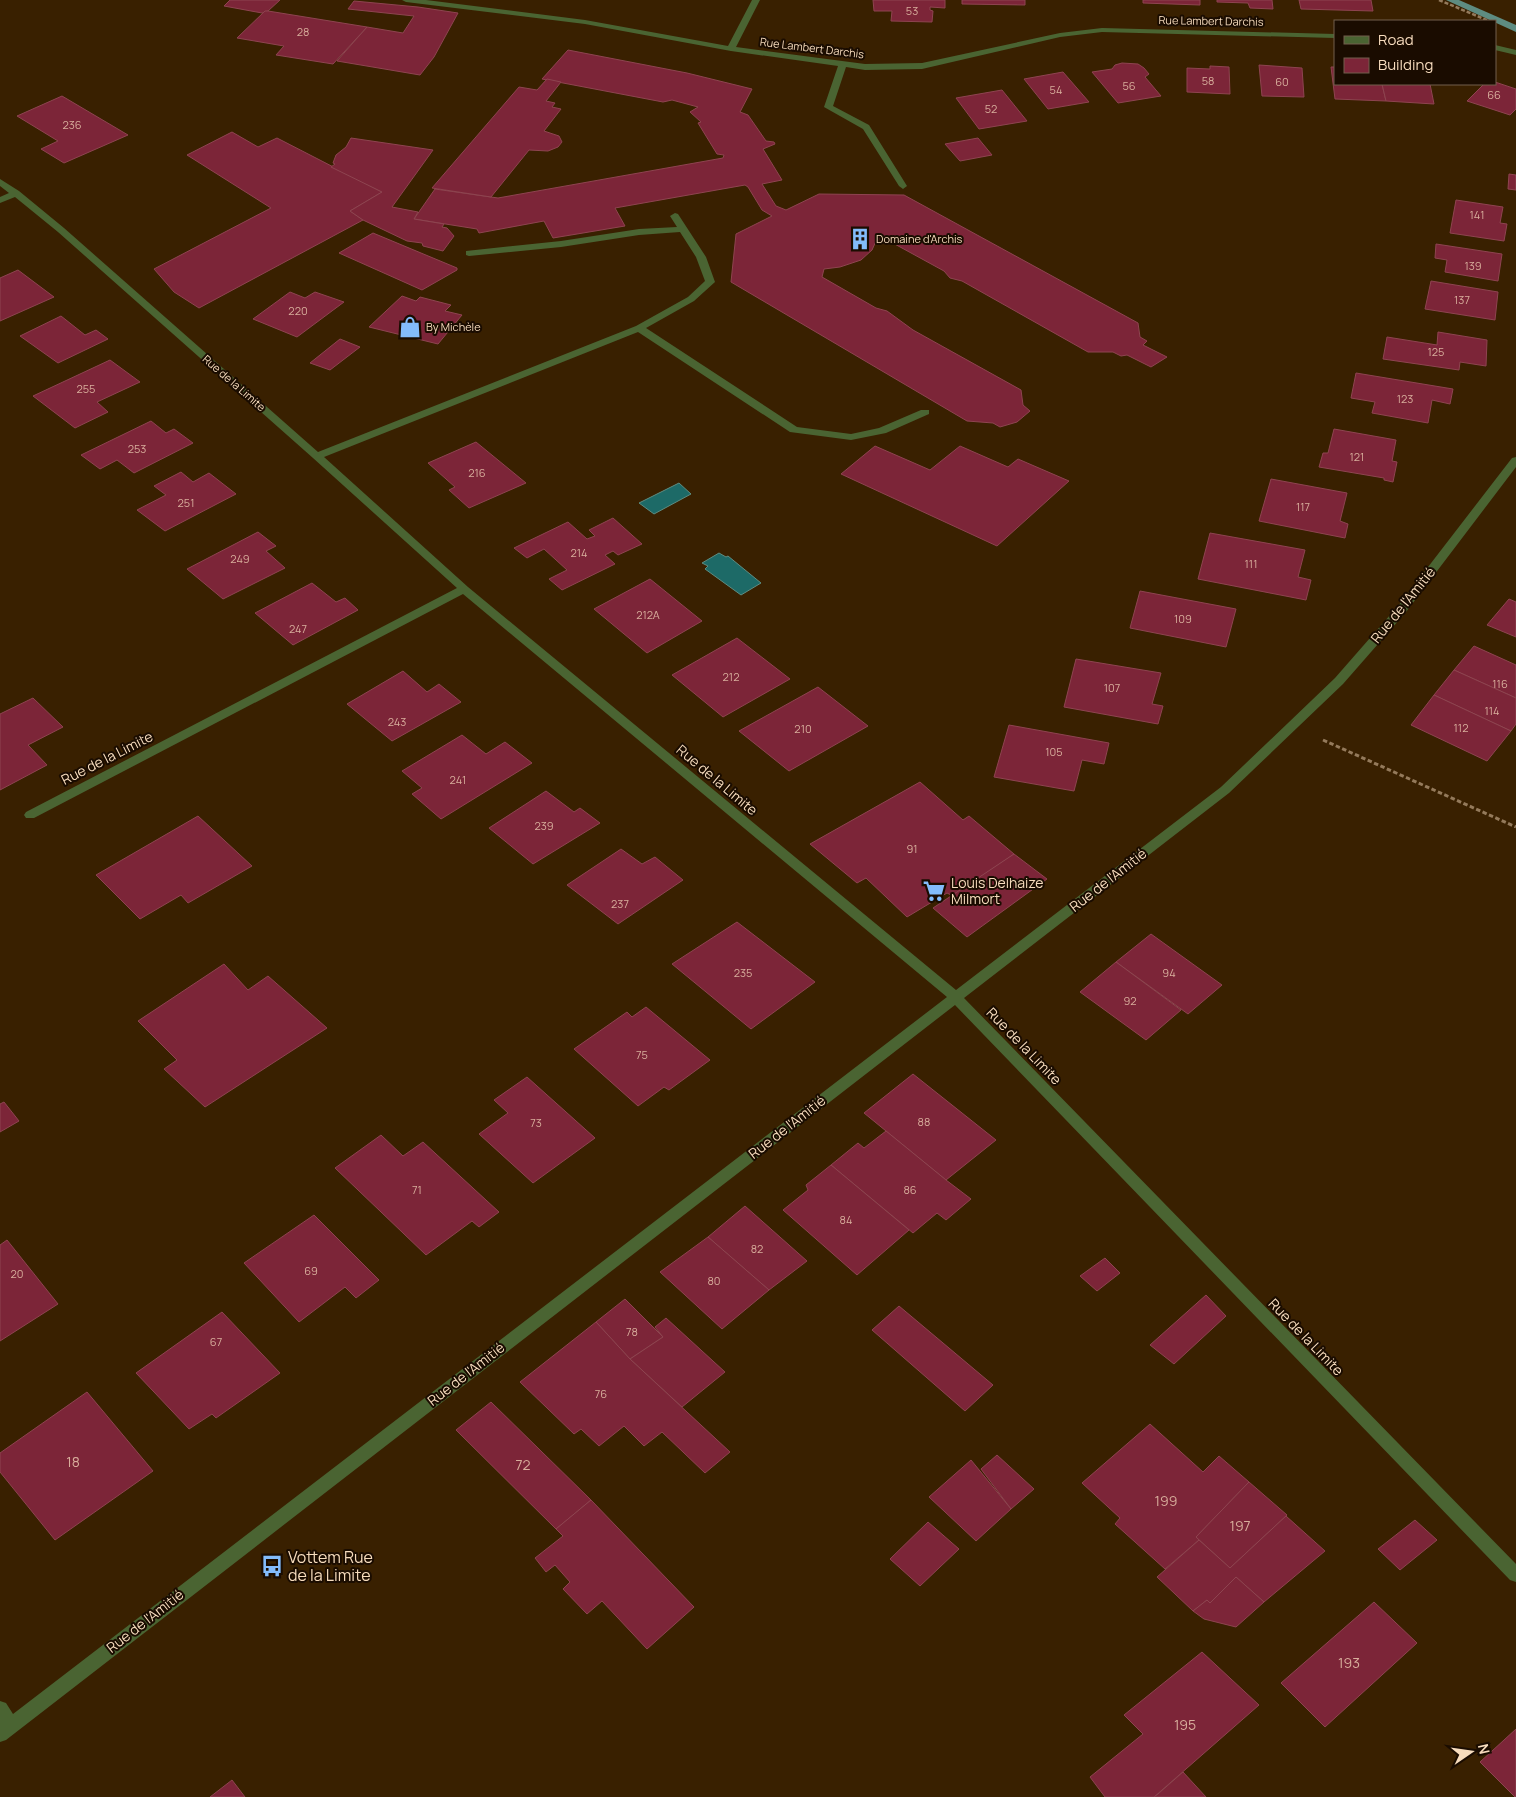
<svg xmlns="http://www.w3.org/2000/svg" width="1516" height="1797" font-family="Manrope,sans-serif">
	<rect width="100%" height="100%" fill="#392000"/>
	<g fill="#1d6a67" stroke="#5e8c81">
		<path d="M679,483L691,494L654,514L639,503Z"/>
		<path d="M719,553L726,557L728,556L761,583L741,595L705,569L708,566L702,563Z"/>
	</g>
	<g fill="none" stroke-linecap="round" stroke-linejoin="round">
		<path fill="#5e8c81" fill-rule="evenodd" d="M1446,0H1459L1516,25V32Z"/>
	</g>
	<g fill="#7c2538" stroke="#8e4450">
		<path d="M230,0H280L268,11L262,13L224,6Z"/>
		<path d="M873,0H945V8L930,7V10L933,11L932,22L891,21L892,11H874Z"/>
		<path d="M962,0H1025V5L962,4Z"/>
		<path d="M1143,0H1200V5L1143,3Z"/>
		<path d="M1217,0H1272L1273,9L1250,8L1248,3L1217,2Z"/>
		<path d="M1299,0H1371L1373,11L1301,9Z"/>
		<path d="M354,1L418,7L458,13L434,57L420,75L337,61L367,27L403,33L414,16L348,9Z"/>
		<path d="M265,11H268L367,27L333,64L276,55L284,46L237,38Z"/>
		<path d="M568,50L687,73L752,89L740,112L748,115L766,141L774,142L775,144L763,149L782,180L762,184L776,206L786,210L819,194L904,195L1138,323L1140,337L1147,341L1143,345L1167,357L1151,367L1127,355L1121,356L1113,352H1088L962,281L950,278L944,271L891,242L876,241L872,250L861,260L840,267L824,269L822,277L876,308L887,311L913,330L1021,390L1023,405L1030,411L1017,422L1000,427L993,423L967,421L731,282L736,234L772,216L762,210L748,187L745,185L615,208L625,226L553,238L544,221L479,233L477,229L414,219L435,189L498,198L723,158L724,155L717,154L698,123L701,122L690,112L698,107L672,100L663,102L542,79Z"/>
		<path d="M1122,63L1138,64L1144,68L1149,74L1145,77L1161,96L1118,103L1092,72L1112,69L1115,65Z"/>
		<path d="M1259,65L1302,68L1304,97L1262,96Z"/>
		<path d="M1210,66L1229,67L1230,94L1187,92V68L1210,69Z"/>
		<path d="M1331,67H1335V84H1382L1386,101L1335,99Z"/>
		<path d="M1063,72L1089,102L1048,109L1024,79Z"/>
		<path d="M547,79L561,82L546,101L555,103L552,107L561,109L544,131L559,136L562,142L558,147L548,151L529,150L491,197L432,188L519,87L537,90Z"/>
		<path d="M1495,82L1516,89V109L1510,115L1467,101L1484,84H1495Z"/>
		<path d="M1382,84H1430L1434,104L1386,101Z"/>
		<path d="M1002,90L1027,121L979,129L956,98Z"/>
		<path d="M62,96L128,135L64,163L41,149L58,141L17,116Z"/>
		<path d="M232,132L258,147L277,138L382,192L350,211L363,220L199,308L174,292L154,269L271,208L187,155Z"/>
		<path d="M351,138L433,150L392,207L418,212L414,219L444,224L442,227L447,228L454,236L443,251L423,246L422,243L407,241L363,220L350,211L382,192L331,167L335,164L333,163L336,155L346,147Z"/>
		<path d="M978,138L992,155L960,161L945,144Z"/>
		<path d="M1509,174L1516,175V190L1508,189Z"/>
		<path d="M1456,200L1503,207L1500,223L1507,224L1504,241L1450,233Z"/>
		<path d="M373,233L457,268V270L422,290L339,253Z"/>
		<path d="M1436,244L1502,254L1498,281L1445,272L1447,260L1435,258Z"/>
		<path d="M18,270L54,297L0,321V278Z"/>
		<path d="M1431,281L1498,292L1495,320L1425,309Z"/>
		<path d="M290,292L305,298L315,292L344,302L297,337L253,319Z"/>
		<path d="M402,296L416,301L420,297L451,305L445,311L462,315L438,344L369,327Z"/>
		<path d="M61,316L85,335L96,330L108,339L58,363L20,336Z"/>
		<path d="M1438,332L1487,340L1486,366L1460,362L1459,370L1383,359L1387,337L1437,345Z"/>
		<path d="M340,339L360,347L330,370L310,363Z"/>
		<path d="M110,360L140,382L97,402L108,412L75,428L33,396Z"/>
		<path d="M1356,373L1453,389L1450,404L1432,400L1428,423L1372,413L1375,402L1351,398Z"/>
		<path d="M151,421L166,433L174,429L193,443L134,473L117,460L100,469L81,455Z"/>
		<path d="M1334,429L1396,440L1392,461L1397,462L1393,482L1384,480V478L1319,467L1323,453H1328Z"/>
		<path d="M476,442L526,483L469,508L449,490L455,487L428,463Z"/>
		<path d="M875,446L930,470L960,446L1008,467L1018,459L1069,481L997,546L841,474Z"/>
		<path d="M181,472L193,482L209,473L236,494L165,531L137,510L166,495L154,486Z"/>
		<path d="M1271,479L1347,493L1340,521L1348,524L1345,538L1259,521Z"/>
		<path d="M613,518L642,544L618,555L613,551L605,555L615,564L562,590L549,579L567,570L544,549L527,558L514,548L568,522L587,539L595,536L589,530Z"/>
		<path d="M258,532L276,546L266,551L285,568L223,599L187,569Z"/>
		<path d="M1210,533L1305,550L1298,577L1311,580L1306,600L1198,579Z"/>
		<path d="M650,579L702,621L647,653L594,609Z"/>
		<path d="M312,583L336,602L345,598L358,610L293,645L255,613Z"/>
		<path d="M1140,591L1236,609L1226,647L1130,628Z"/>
		<path d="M1509,599L1516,602V637L1487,625Z"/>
		<path d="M737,638L790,679L723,717L672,675Z"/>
		<path d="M1474,646L1516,665V698L1454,670Z"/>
		<path d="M1076,659L1161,673L1152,704L1163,706L1158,724L1064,707Z"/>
		<path d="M1454,670L1516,698V724L1511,731L1434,695Z"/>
		<path d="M403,671L427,692L439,684L461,702L392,741L347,704Z"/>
		<path d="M818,687L868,726L789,771L739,731Z"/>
		<path d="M1434,695L1511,731L1487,761L1411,725Z"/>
		<path d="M33,698L63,727L28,745L47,765L0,790V714Z"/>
		<path d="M1009,725L1109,743L1104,764L1082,760L1074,791L994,777Z"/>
		<path d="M462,735L486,754L505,742L532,763L441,819L412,794L422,788L402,771Z"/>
		<path d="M920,782L963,820L969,816L1014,854L953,896L947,893L907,917L866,878L857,883L810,844Z"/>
		<path d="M546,791L574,812L580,808L600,823L533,864L489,828Z"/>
		<path d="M198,816L252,866L188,903L181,895L140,919L96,875Z"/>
		<path d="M621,849L642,864L655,857L683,880L618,924L567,885Z"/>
		<path d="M1014,854L1047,879L967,937L933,908Z"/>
		<path d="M737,922L815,982L751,1029L672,964Z"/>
		<path d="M1151,934L1222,985L1188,1014L1116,962Z"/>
		<path d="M1116,962L1181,1010L1146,1040L1080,992Z"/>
		<path d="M224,964L248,990L268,976L327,1028L205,1107L164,1069L177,1060L138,1021Z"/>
		<path d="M646,1007L710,1060L669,1090L664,1087L638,1106L574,1049L627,1012L632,1017Z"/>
		<path d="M913,1074L996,1140L946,1180L864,1113Z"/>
		<path d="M527,1077L595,1138L533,1183L479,1134L508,1113L494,1100Z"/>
		<path d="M4,1102L19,1121L0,1132V1104Z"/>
		<path d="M886,1131L946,1180L971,1199L946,1220L937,1213L913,1233L831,1165L858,1143L864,1148Z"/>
		<path d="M381,1135L403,1156L423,1142L499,1212L479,1227L472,1221L426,1255L335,1168Z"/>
		<path d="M831,1165L909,1230L857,1275L783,1210L808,1190L806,1185Z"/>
		<path d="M745,1206L807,1261L769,1290L708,1237Z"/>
		<path d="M314,1215L379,1280L356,1298L345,1287L299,1322L244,1263Z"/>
		<path d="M708,1237L769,1290L722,1329L660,1272Z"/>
		<path d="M7,1240L58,1304L0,1341V1245Z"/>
		<path d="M1105,1258L1120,1273L1097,1291L1080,1276Z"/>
		<path d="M1206,1295L1226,1316L1174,1364L1150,1345Z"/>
		<path d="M625,1299L663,1337L630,1359L596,1322Z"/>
		<path d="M899,1306L993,1385L965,1411L872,1330Z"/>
		<path d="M222,1312L280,1373L216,1418L212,1414L189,1429L136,1373Z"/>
		<path d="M666,1318L725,1372L682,1407L630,1359L663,1337L655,1327Z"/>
		<path d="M596,1322L630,1359L730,1452L705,1473L662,1432L644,1446L624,1426L599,1446L581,1429L574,1434L520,1382Z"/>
		<path d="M87,1392L153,1471L55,1540L0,1472V1453Z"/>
		<path d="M491,1402L591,1500L556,1529L456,1430Z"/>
		<path d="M1150,1424L1203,1472L1219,1456L1249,1482L1196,1537L1199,1540L1165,1569L1115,1524L1120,1518L1082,1483Z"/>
		<path d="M997,1455L1034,1489L1011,1509L981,1469Z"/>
		<path d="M971,1460L1011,1509L976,1541L929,1497Z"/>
		<path d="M1249,1482L1287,1515L1230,1568L1196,1537Z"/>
		<path d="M591,1500L694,1607L647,1649L602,1601L587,1614L563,1589L570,1582L555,1565L546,1572L535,1558L563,1536L556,1529Z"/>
		<path d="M1286,1516L1325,1551L1264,1602L1236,1577L1210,1603L1207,1600L1193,1611L1157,1577L1199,1540L1230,1568Z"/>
		<path d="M1415,1520L1437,1540L1400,1570L1378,1549Z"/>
		<path d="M928,1522L959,1549L920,1586L890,1559Z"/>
		<path d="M1236,1577L1264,1602L1236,1627L1204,1619L1193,1611L1207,1600L1210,1603Z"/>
		<path d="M1374,1602L1417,1643L1325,1727L1281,1683Z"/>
		<path d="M1202,1652L1259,1705L1154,1797H1105L1090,1777L1143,1734L1124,1715Z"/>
		<path d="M1516,1729V1797H1515L1480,1762Z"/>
		<path d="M1183,1772L1206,1797H1154L1158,1794Z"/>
		<path d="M232,1780L245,1797H210Z"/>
	</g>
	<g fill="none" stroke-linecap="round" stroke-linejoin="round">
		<path stroke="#947a5b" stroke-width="2.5" stroke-dasharray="4 2" stroke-linecap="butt" d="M1439,0L1489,21"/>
		<path stroke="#947a5b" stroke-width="3" stroke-dasharray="4.5 2.5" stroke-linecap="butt" d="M1323,740L1516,827"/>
		<g fill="#4a6432" fill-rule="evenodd">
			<path d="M402,0H426L585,20L728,46L752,0H760L736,47L865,64L922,63L1060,33L1102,28L1335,34V38L1102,32L1060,37L922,69L865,70L846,67L833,106L869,125L907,186L903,189L899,186L863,129L824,107L838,66L731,51L585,24L406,2Z"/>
			<path d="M1495,45L1516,50V55L1495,50Z"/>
			<path d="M0,179L19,191L64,228L318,452L636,326L688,297L705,281L696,257L680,232L639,235L561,247L469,256L466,255V251L561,241L639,229L677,227L670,216L675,213L678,214L706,257L715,282L694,301L646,328L797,427L851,434L879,428L921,410H929V414L886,433L851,440L790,432L638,332L324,457L468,587L956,990L1221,787L1335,678L1398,606L1512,458L1516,457V467L1406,612L1343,684L1229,793L964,998L1516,1564V1582L1510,1580L955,1005L6,1740L0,1742V1701L6,1703L13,1714L947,997L463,594L34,818H26L24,815L26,812L457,588L313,458L58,232L15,197L0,203V197L9,193L0,186Z"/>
		</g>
	</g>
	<defs>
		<g id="building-bare" transform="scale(1.725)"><path d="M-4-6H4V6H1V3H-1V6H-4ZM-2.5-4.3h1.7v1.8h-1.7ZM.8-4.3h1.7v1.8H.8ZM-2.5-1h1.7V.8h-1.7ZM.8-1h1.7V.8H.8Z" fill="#83bcfb" stroke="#1a0c00" stroke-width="2.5" paint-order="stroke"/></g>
		<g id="shop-bare" transform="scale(1.725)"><path d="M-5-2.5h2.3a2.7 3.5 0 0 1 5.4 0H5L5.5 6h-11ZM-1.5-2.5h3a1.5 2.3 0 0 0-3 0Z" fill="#83bcfb" stroke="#1a0c00" stroke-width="2.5" paint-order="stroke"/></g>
		<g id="supermarket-bare" transform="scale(1.725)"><path d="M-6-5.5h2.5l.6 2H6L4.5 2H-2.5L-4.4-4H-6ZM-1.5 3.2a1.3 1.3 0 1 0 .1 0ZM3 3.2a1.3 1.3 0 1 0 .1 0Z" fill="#83bcfb" stroke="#1a0c00" stroke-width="2.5" paint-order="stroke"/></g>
		<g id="bus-bare" transform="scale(1.725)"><path d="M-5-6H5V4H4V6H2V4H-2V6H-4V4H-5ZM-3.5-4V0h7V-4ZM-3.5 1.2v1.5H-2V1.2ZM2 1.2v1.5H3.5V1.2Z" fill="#83bcfb" stroke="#1a0c00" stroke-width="2.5" paint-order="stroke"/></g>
	</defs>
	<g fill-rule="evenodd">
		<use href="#building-bare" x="860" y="239"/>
		<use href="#shop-bare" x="410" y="327"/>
		<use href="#supermarket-bare" x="934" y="891"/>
		<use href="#bus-bare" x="272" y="1566"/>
	</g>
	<g text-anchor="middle" stroke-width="4" stroke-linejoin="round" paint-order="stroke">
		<g font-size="11" fill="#d8ae9c">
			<text x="912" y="15">53</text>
			<text x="303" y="36">28</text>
			<text x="1208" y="85">58</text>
			<text x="1282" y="86">60</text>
			<text x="1129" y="90">56</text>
			<text x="1056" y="94">54</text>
			<text x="1494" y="99">66</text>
			<text x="991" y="113">52</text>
			<text x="72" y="129">236</text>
			<text x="1477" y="219">141</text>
			<text x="1473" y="270">139</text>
			<text x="1462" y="304">137</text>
			<text x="298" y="315">220</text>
			<text x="1436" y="356">125</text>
			<text x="86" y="393">255</text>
			<text x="1405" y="403">123</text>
			<text x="137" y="453">253</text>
			<text x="1357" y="461">121</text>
			<text x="477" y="477">216</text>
			<text x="186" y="507">251</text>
			<text x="1303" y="511">117</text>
			<text x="579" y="557">214</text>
			<text x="240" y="563">249</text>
			<text x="1251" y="568">111</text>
			<text x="648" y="619">212A</text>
			<text x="1183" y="623">109</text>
			<text x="298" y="633">247</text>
			<text x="731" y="681">212</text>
			<text x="1500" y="688">116</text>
			<text x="1112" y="692">107</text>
			<text x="1492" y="715">114</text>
			<text x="397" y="726">243</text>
			<text x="1461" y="732">112</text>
			<text x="803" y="733">210</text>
			<text x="1054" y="756">105</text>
			<text x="458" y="784">241</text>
			<text x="544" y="830">239</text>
			<text x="912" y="853">91</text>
			<text x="620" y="908">237</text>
			<text x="743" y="977">235</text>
			<text x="1169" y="977">94</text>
			<text x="1130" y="1005">92</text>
			<text x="642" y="1059">75</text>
			<text x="924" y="1126">88</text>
			<text x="536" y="1127">73</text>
			<text x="417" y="1194">71</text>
			<text x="910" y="1194">86</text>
			<text x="846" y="1224">84</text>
			<text x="757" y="1253">82</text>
			<text x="311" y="1275">69</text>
			<text x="17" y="1278">20</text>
			<text x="714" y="1285">80</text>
			<text x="632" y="1336">78</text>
			<text x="216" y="1346">67</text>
			<text x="601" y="1398">76</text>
		</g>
		<g font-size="11" fill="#f7dcbd" stroke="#1a0c00">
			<text transform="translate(1211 21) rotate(1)" y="4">Rue Lambert Darchis</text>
			<text transform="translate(812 48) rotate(7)" y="4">Rue Lambert Darchis</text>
			<text transform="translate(234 383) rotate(41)" y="4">Rue de la Limite</text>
		</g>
		<g font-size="11" fill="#f7dcbd" stroke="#1a0c00" text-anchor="start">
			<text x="876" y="243">Domaine d'Archis</text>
			<text x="426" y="331">By Michèle</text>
		</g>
		<g font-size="14" fill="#f7dcbd" stroke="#1a0c00">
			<text transform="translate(1403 605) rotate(-51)" y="5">Rue de l'Amitié</text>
			<text transform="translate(107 758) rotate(-27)" y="5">Rue de la Limite</text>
			<text transform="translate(717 780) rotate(40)" y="5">Rue de la Limite</text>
			<text transform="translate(1108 880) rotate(-38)" y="5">Rue de l'Amitié</text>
			<text transform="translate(1024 1046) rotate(46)" y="5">Rue de la Limite</text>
			<text transform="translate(787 1127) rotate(-38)" y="5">Rue de l'Amitié</text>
			<text transform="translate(1306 1337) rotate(46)" y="5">Rue de la Limite</text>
			<text transform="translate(466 1374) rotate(-38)" y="5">Rue de l'Amitié</text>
			<text transform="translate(145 1621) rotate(-38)" y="5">Rue de l'Amitié</text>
		</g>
		<g font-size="14" fill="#f7dcbd" stroke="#1a0c00" text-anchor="start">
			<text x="951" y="888">Louis Delhaize<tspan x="951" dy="16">Milmort</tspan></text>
		</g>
		<g font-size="14" fill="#d8ae9c">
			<text x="73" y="1467">18</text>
			<text x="523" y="1470">72</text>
			<text x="1166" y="1506">199</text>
			<text x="1240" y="1531">197</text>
			<text x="1349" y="1668">193</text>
			<text x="1185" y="1730">195</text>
		</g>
		<g font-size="16" fill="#f7dcbd" stroke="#1a0c00" text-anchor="start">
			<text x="288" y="1563">Vottem Rue<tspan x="288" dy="18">de la Limite</tspan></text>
		</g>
	</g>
	<rect x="1334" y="20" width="162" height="65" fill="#1a0c00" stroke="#725f4c"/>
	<rect x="1344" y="36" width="25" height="8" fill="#4a6432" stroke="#725f4c"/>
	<text x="1378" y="45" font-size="15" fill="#f7dcbd">Road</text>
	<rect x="1344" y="58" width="25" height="15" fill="#7c2538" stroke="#725f4c"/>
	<text x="1378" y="70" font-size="15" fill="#f7dcbd">Building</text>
	<g transform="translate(1471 1752) rotate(77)" stroke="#1a0c00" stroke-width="4" paint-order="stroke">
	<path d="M0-4L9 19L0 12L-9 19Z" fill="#f7dcbd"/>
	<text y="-8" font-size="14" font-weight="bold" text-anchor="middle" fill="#f7dcbd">N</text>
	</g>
</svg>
